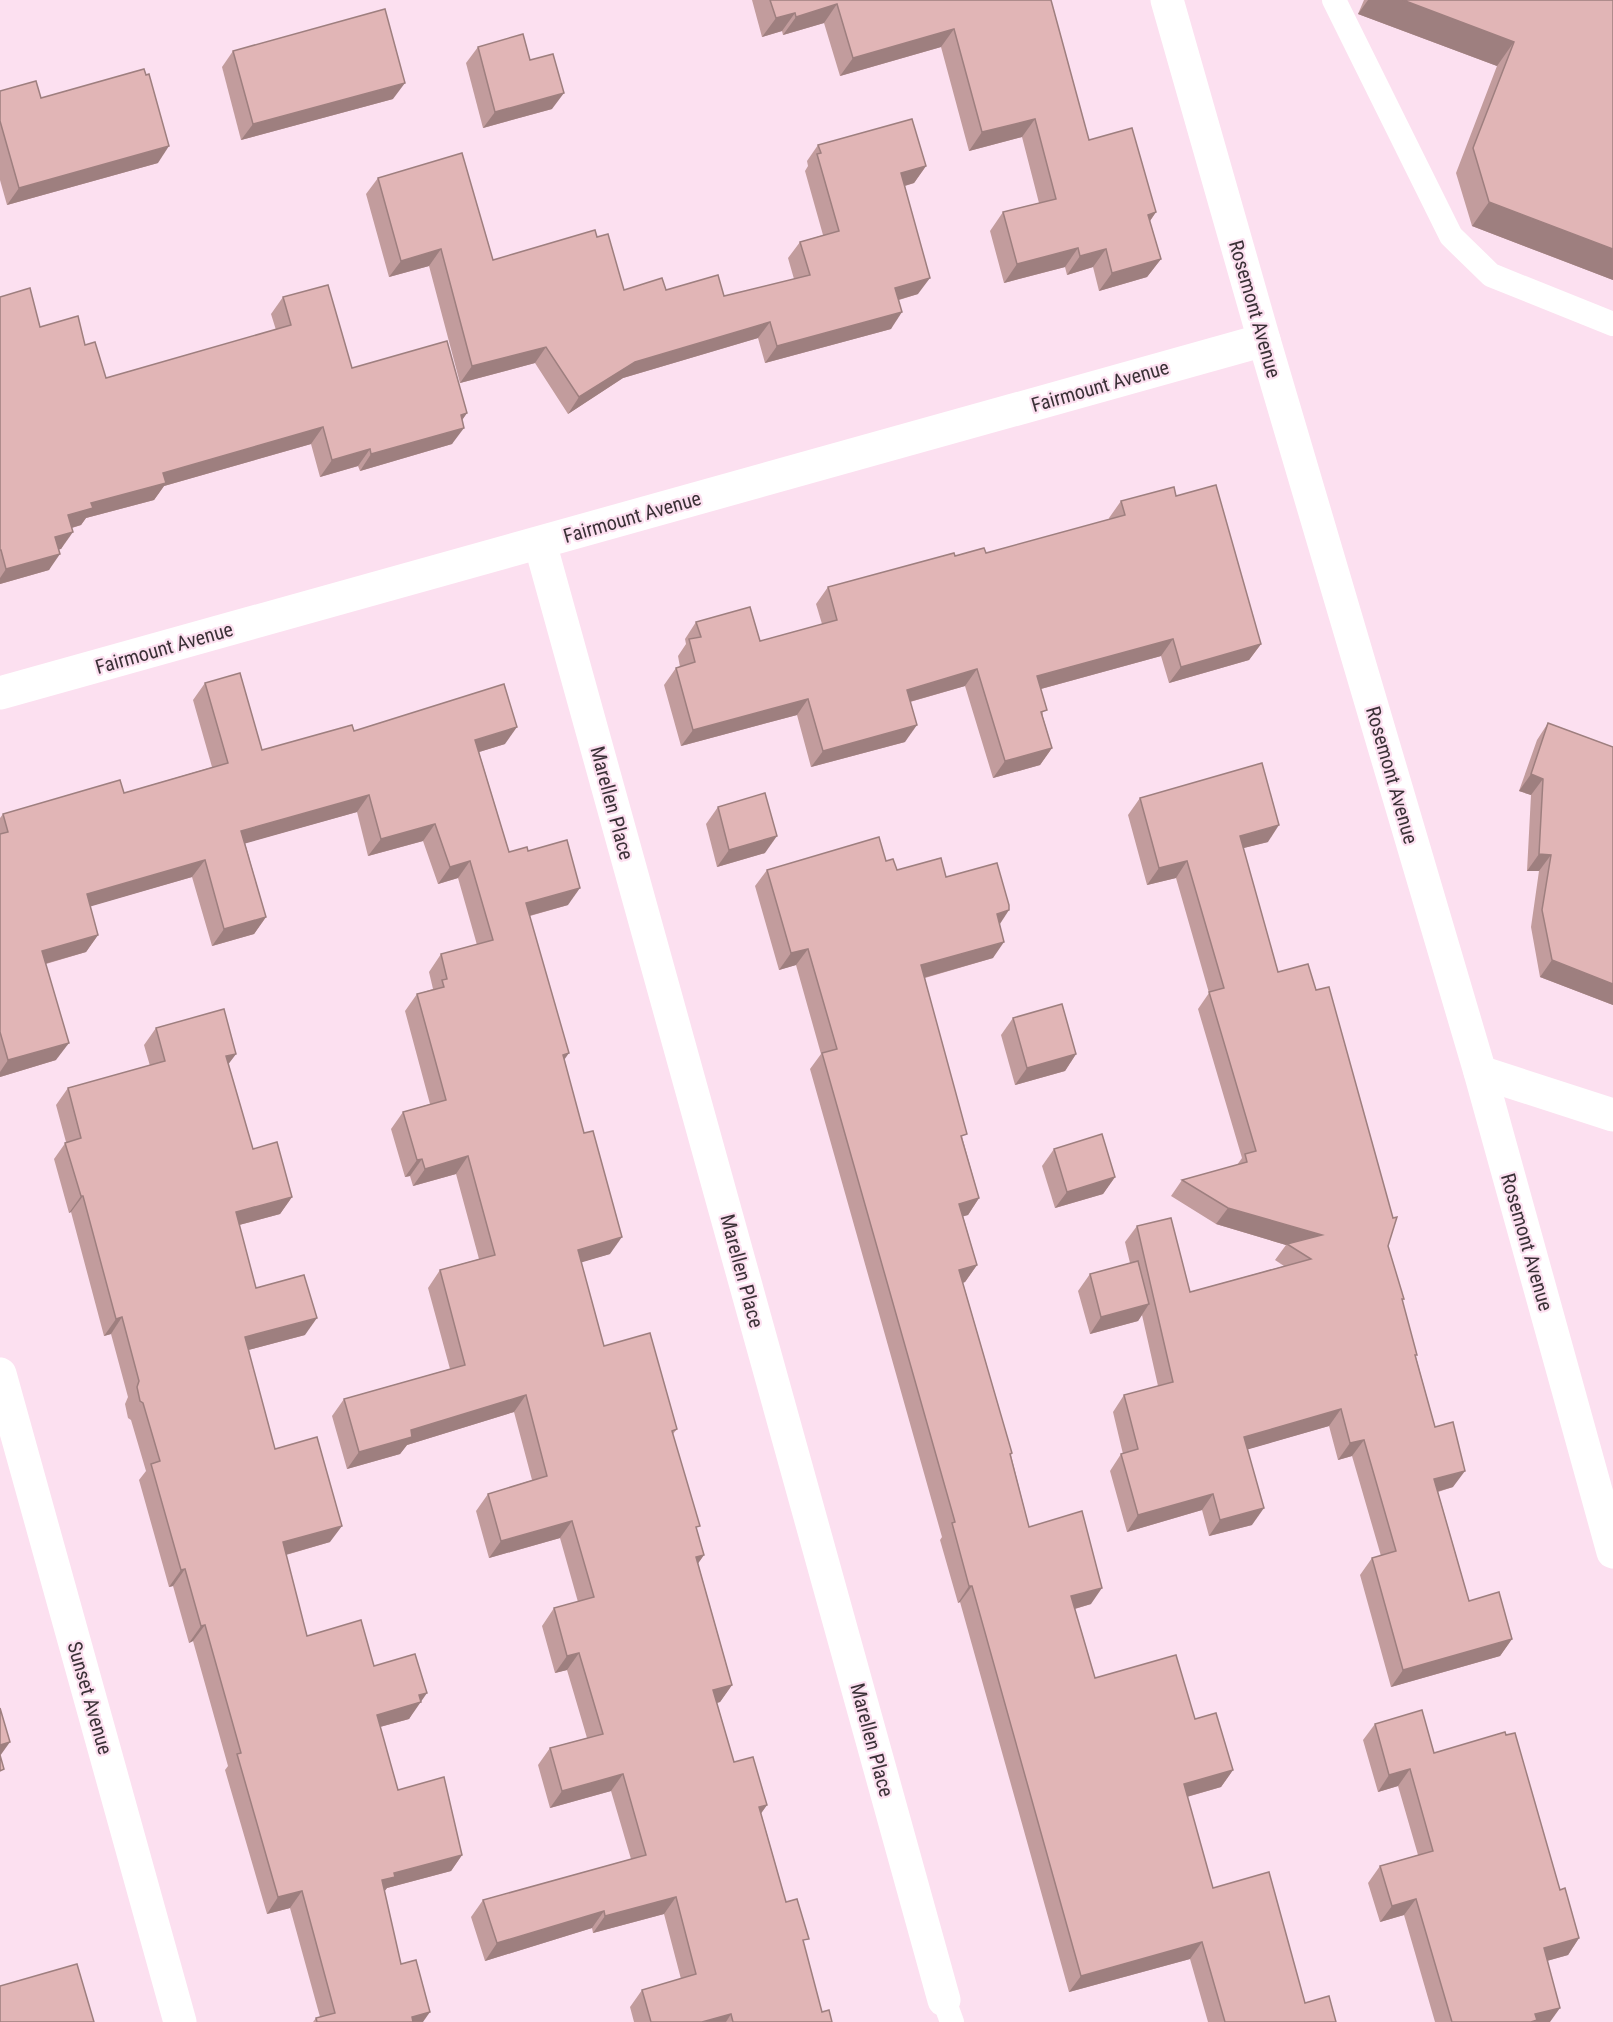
<svg xmlns="http://www.w3.org/2000/svg" width="1613" height="2022" font-family="'Roboto Condensed',sans-serif">
	<rect width="100%" height="100%" fill="#fce0f0"/>
	<g fill="none" stroke-linecap="round" stroke-linejoin="round">
		<g stroke="#fff" stroke-width="24">
			<path d="M1334,0L1451,236L1491,275L1613,324"/>
			<path d="M944,2000L952,2022"/>
		</g>
		<g stroke="#fff" stroke-width="33">
			<path d="M540,543L944,2000"/>
			<path d="M0,693L1264,340"/>
			<path d="M1480,1072L1613,1115"/>
			<path d="M0,1374L180,2022"/>
		</g>
		<path stroke="#fff" stroke-width="33" d="M1167,0L1264,340L1480,1072L1613,1552"/>
	</g>
	<g fill="#c29c9d">
		<path d="M752,0H1051L1089,140L1156,212L1150,221L1161,259L1147,277L1099,291L1093,267L1067,275L1065,267L1004,283L990,231L1003,212L1039,203L1022,137L969,151L941,47L840,76L824,23L783,35L782,31L762,37Z"/>
		<path d="M1364,0H1613V280L1472,226L1456,173L1497,66L1358,14Z"/>
		<path d="M478,47L530,60L552,109L483,128L466,63Z"/>
		<path d="M233,51L393,99L241,140L222,67Z"/>
		<path d="M0,91L41,98L158,163L7,205L0,180Z"/>
		<path d="M818,145L926,166L914,183L905,186L918,294L899,300L891,329L765,363L758,338L623,378L568,414L535,363L460,383L429,266L389,277L366,194L378,178L493,260L597,237L624,290H666L724,296L794,279L788,258L800,242L823,235L805,171L808,166L807,161Z"/>
		<path d="M0,297L40,327L85,345L106,378L276,330L271,314L283,297L352,368L467,413L462,420L452,444L360,471L358,466L320,477L311,444L164,486L154,500L86,518L81,525L72,528L61,549H59L49,570L0,584Z"/>
		<path d="M1176,496L1261,644L1249,660L1169,683L1161,656L1041,689L1043,717L1052,748L1040,765L993,778L965,686L910,702L905,742L811,767L797,715L681,746L664,685L676,668L680,667L678,656L686,644L685,639L696,622L760,641L822,624L816,604L828,587L955,556L986,553L1110,520L1109,518L1121,501Z"/>
		<path d="M205,683L262,750L354,731L505,744L479,752L509,852L528,851L568,905L530,916L610,1254L581,1262L604,1346L677,1429L673,1434L697,1530L704,1555L698,1563L732,1685L720,1702L717,1703L734,1762L767,1805L761,1813L786,1902L804,1945L822,2012L832,2022H634L630,2007L642,1990L681,1979L664,1914L593,1933L592,1928L485,1961L471,1917L483,1900L631,1859L611,1791L550,1808L538,1765L550,1748L587,1738L567,1670L555,1673L542,1626L554,1608L578,1602L560,1538L489,1558L476,1511L488,1494L532,1480L514,1412L407,1445L400,1454L347,1469L332,1416L344,1399L450,1369L428,1288L440,1270L479,1259L456,1174L413,1186L410,1176L405,1177L391,1129L403,1112L430,1104L405,1011L417,994L433,989L429,972L441,954L477,945L458,878L438,884L423,841L368,856L357,812L245,843L266,917L254,934L212,946L192,877L90,906L98,935L86,952L46,964L56,1060L0,1077V818L3,814L124,793L212,767L193,700Z"/>
		<path d="M1548,723L1613,747V1005L1540,977L1531,927L1539,871H1527L1531,795L1519,791L1537,740Z"/>
		<path d="M1140,798L1268,842L1243,848L1278,972L1388,1246L1404,1299L1402,1301L1416,1357L1435,1427L1453,1487L1438,1492L1469,1601L1512,1639L1500,1656L1391,1687L1360,1575L1372,1558L1381,1556L1352,1456L1338,1460L1329,1426L1248,1449L1252,1525L1209,1536L1202,1510L1127,1532L1110,1471L1121,1454H1123L1113,1412L1124,1395L1158,1386L1142,1315L1138,1321L1090,1334L1078,1291L1090,1274L1130,1263L1125,1242L1137,1226L1190,1292L1284,1266L1275,1260L1286,1245L1216,1224L1171,1196L1182,1180L1237,1165L1242,1158L1198,1009L1209,993L1176,878L1147,885L1128,815Z"/>
		<path d="M718,807L765,853L717,867L706,824Z"/>
		<path d="M886,861L897,870L946,877L1000,924L993,958L925,978L963,1140L979,1198L968,1215L963,1216L977,1265L965,1282L963,1283L1012,1453L1011,1455L1029,1527L1091,1604L1075,1609L1095,1678L1195,1719L1233,1770L1221,1787L1187,1797L1213,1888L1305,2003L1336,2022H1208L1190,1959L1069,1992L960,1602L958,1603L940,1540L942,1537L810,1069L821,1054L796,965L779,970L755,886L767,870Z"/>
		<path d="M1013,1018L1076,1054L1065,1071L1015,1085L1001,1035Z"/>
		<path d="M156,1028L236,1054L228,1064L253,1149L292,1197L280,1214L239,1225L256,1288L305,1335L248,1350L275,1449L330,1542L286,1555L307,1636L374,1666L420,1701L409,1719L380,1727L398,1790L462,1855L451,1871L387,1888L384,1892L401,1964L423,2022H313L316,2018L320,2017L290,1908L267,1914L225,1770L228,1766L193,1641L189,1643L173,1586L169,1587L139,1480L146,1471L131,1420L128,1418L125,1404L128,1397L111,1334L104,1336L71,1212L69,1213L54,1159L66,1142L56,1105L68,1088L150,1066L144,1045Z"/>
		<path d="M1054,1149L1115,1177L1103,1194L1055,1208L1042,1166Z"/>
		<path d="M1375,1724L1434,1753L1560,1890L1579,1938L1568,1955L1547,1961L1550,2022H1435L1404,1915L1380,1922L1368,1883L1380,1866L1418,1855L1398,1786L1378,1792L1363,1740Z"/>
	</g>
	<g fill="#9e7f7f">
		<path d="M1368,0H1403L1514,42L1497,66L1358,14Z"/>
		<path d="M837,4L824,23L783,35L796,17Z"/>
		<path d="M795,13L782,31L762,37L776,18Z"/>
		<path d="M954,29L941,47L840,76L853,58Z"/>
		<path d="M405,83L393,99L241,140L253,124Z"/>
		<path d="M564,93L552,109L483,128L495,112Z"/>
		<path d="M1035,119L1022,137L969,151L982,132Z"/>
		<path d="M169,146L158,163L7,205L19,188Z"/>
		<path d="M926,166L914,183L890,190L901,173Z"/>
		<path d="M1489,202L1613,249V280L1472,226Z"/>
		<path d="M1156,212L1143,231L1148,215Z"/>
		<path d="M1078,248L1065,267L1004,283L1017,264Z"/>
		<path d="M441,249L429,266L389,277L401,261Z"/>
		<path d="M1106,249L1093,267L1067,275L1080,256Z"/>
		<path d="M1161,259L1147,277L1099,291L1112,273Z"/>
		<path d="M930,278L918,294L884,304L895,288Z"/>
		<path d="M902,312L891,329L765,363L777,346Z"/>
		<path d="M770,322L758,338L623,378L568,414L579,397L635,362Z"/>
		<path d="M546,347L535,363L460,383L472,366Z"/>
		<path d="M467,413L455,430L461,415Z"/>
		<path d="M323,427L311,444L164,486L154,500L86,518L81,525L57,532L68,515L91,503L163,473Z"/>
		<path d="M464,428L452,444L360,471L371,454Z"/>
		<path d="M370,449L358,466L320,477L332,460Z"/>
		<path d="M73,532L61,549L44,554L55,537Z"/>
		<path d="M60,554L49,570L0,584V578L6,569Z"/>
		<path d="M1173,639L1161,656L1026,693L1037,676Z"/>
		<path d="M1261,644L1249,660L1169,683L1181,667Z"/>
		<path d="M977,669L965,686L895,706L907,690Z"/>
		<path d="M808,699L797,715L681,746L693,730Z"/>
		<path d="M917,725L905,742L811,767L823,751Z"/>
		<path d="M517,727L505,744L463,757L475,740Z"/>
		<path d="M1052,748L1040,765L993,778L1005,761Z"/>
		<path d="M1531,774L1543,779L1531,795L1519,791Z"/>
		<path d="M369,795L357,812L229,848L241,831Z"/>
		<path d="M435,824L423,841L368,856L381,839Z"/>
		<path d="M1279,825L1268,842L1228,852L1240,836Z"/>
		<path d="M777,836L765,853L717,867L729,850Z"/>
		<path d="M1539,854L1551,855L1539,871H1527Z"/>
		<path d="M205,860L192,877L75,911L87,894Z"/>
		<path d="M470,861L458,878L438,884L450,867Z"/>
		<path d="M1187,861L1176,878L1147,885L1159,868Z"/>
		<path d="M580,888L568,905L514,920L526,903Z"/>
		<path d="M1009,910L998,927L997,914Z"/>
		<path d="M266,917L254,934L212,946L224,929Z"/>
		<path d="M98,935L86,952L30,968L42,951Z"/>
		<path d="M1004,942L993,958L909,982L921,965Z"/>
		<path d="M808,949L796,965L779,970L791,953Z"/>
		<path d="M1552,960L1613,984V1005L1540,977Z"/>
		<path d="M69,1043L56,1060L0,1077V1072L8,1060Z"/>
		<path d="M569,1053L557,1070L563,1055Z"/>
		<path d="M236,1054L224,1070L226,1056Z"/>
		<path d="M1076,1054L1065,1071L1015,1085L1027,1068Z"/>
		<path d="M468,1156L456,1174L413,1186L425,1169Z"/>
		<path d="M422,1159L410,1176L405,1177L417,1160Z"/>
		<path d="M1115,1177L1103,1194L1055,1208L1067,1192Z"/>
		<path d="M81,1196H83L71,1212L69,1213Z"/>
		<path d="M292,1197L280,1214L224,1229L236,1212Z"/>
		<path d="M979,1198L968,1215L947,1221L959,1204Z"/>
		<path d="M1228,1208L1322,1235L1287,1244L1286,1245L1216,1224Z"/>
		<path d="M622,1237L610,1254L566,1267L578,1250Z"/>
		<path d="M977,1265L965,1282L947,1287L959,1270Z"/>
		<path d="M1149,1304L1138,1321L1090,1334L1101,1317Z"/>
		<path d="M122,1317L111,1334L104,1336L116,1319Z"/>
		<path d="M317,1318L305,1335L233,1354L245,1337Z"/>
		<path d="M526,1395L514,1412L407,1445L400,1454L347,1469L359,1452L411,1430Z"/>
		<path d="M1341,1409L1329,1426L1232,1454L1244,1437Z"/>
		<path d="M1364,1440L1352,1456L1338,1460L1350,1443Z"/>
		<path d="M1465,1471L1453,1487L1422,1496L1434,1479Z"/>
		<path d="M1213,1494L1202,1510L1127,1532L1138,1515Z"/>
		<path d="M1264,1508L1252,1525L1209,1536L1220,1520Z"/>
		<path d="M572,1521L560,1538L489,1558L501,1541Z"/>
		<path d="M342,1526L330,1542L271,1559L283,1542Z"/>
		<path d="M704,1555L692,1572L696,1557Z"/>
		<path d="M185,1569L173,1586L169,1587L181,1570Z"/>
		<path d="M969,1586H972L960,1602L958,1603Z"/>
		<path d="M1102,1588L1091,1604L1060,1613L1071,1596Z"/>
		<path d="M205,1625L193,1641L189,1643L201,1626Z"/>
		<path d="M1512,1639L1500,1656L1391,1687L1403,1670Z"/>
		<path d="M579,1653L567,1670L555,1673L567,1656Z"/>
		<path d="M732,1685L720,1702L701,1707L713,1690Z"/>
		<path d="M427,1693L409,1719L365,1731L377,1715L419,1695Z"/>
		<path d="M10,1742L0,1756V1745Z"/>
		<path d="M1410,1769L1398,1786L1378,1792L1389,1775Z"/>
		<path d="M1233,1770L1221,1787L1172,1801L1184,1784Z"/>
		<path d="M623,1774L611,1791L550,1808L562,1791Z"/>
		<path d="M767,1805L755,1822L759,1807Z"/>
		<path d="M462,1855L451,1871L387,1888L383,1893L382,1880L394,1873Z"/>
		<path d="M302,1891L290,1908L267,1914L278,1897Z"/>
		<path d="M676,1897L664,1914L593,1933L605,1916Z"/>
		<path d="M1416,1899L1404,1915L1380,1922L1392,1906Z"/>
		<path d="M604,1911L592,1928L485,1961L497,1943Z"/>
		<path d="M1579,1938L1568,1955L1532,1965L1544,1948Z"/>
		<path d="M1202,1942L1190,1959L1069,1992L1081,1976Z"/>
		<path d="M1560,2008L1550,2022H1529L1535,2014Z"/>
		<path d="M430,2012L423,2022H408L412,2017Z"/>
		<path d="M731,2014L726,2022H702Z"/>
	</g>
	<g fill="#e1b5b6" stroke="#9e7f7f" stroke-width="1.5">
		<path d="M770,0H1051L1089,140L1132,128L1156,212L1148,215L1161,259L1112,273L1106,249L1080,256L1078,248L1017,264L1003,212L1056,199L1035,119L982,132L954,29L853,58L837,4L796,17L795,13L776,18Z"/>
		<path d="M1403,0H1613V249L1489,202L1473,148L1514,42Z"/>
		<path d="M385,9L405,83L253,124L233,51Z"/>
		<path d="M523,34L530,60L553,54L564,93L495,112L478,47Z"/>
		<path d="M144,69L146,75L149,74L169,146L19,188L0,121V91L36,81L41,98Z"/>
		<path d="M912,119L926,166L901,173L930,278L895,288L902,312L777,346L770,322L635,362L579,397L546,347L472,366L441,249L401,261L378,178L462,153L493,260L595,230L597,237L608,234L624,290L662,278L666,290L718,275L724,296L810,275L800,242L839,231L817,154L821,153L818,145Z"/>
		<path d="M328,285L352,368L447,341L467,413L461,415L464,428L371,454L370,449L332,460L323,427L163,473L166,483L91,503L93,508L68,515L73,532L55,537L60,554L6,569L1,550H0V297L30,288L40,327L78,316L85,345L95,342L106,378L291,325L283,297Z"/>
		<path d="M1216,485L1261,644L1181,667L1173,639L1037,676L1047,710L1041,712L1052,748L1005,761L977,669L907,690L917,725L823,751L808,699L693,730L676,668L695,662L689,639L701,637L696,622L750,607L760,641L837,620L828,587L954,553L955,556L984,548L986,553L1125,515L1121,501L1174,487L1176,496Z"/>
		<path d="M240,673L262,750L352,725L354,731L504,684L517,727L475,740L509,852L527,847L528,851L567,840L580,888L526,903L569,1053L563,1055L584,1133L593,1131L622,1237L578,1250L604,1346L650,1333L677,1429L672,1431L700,1526L696,1527L704,1555L696,1557L732,1685L713,1690L734,1762L753,1757L767,1805L759,1807L786,1902L797,1899L809,1939L803,1940L822,2012L829,2010L832,2022H733L731,2014L702,2022H651L642,1990L696,1974L676,1897L605,1916L604,1911L497,1943L483,1900L646,1855L623,1774L562,1791L550,1748L603,1734L579,1653L567,1656L554,1608L594,1597L572,1521L501,1541L488,1494L547,1476L526,1395L411,1430L412,1437L359,1452L344,1399L465,1365L440,1270L495,1255L468,1156L425,1169L422,1159L417,1160L403,1112L446,1100L417,994L444,987L442,980L447,979L441,954L493,940L470,861L450,867L435,824L381,839L369,795L241,831L266,917L224,929L205,860L87,894L98,935L42,951L69,1043L8,1060L0,1032V834L8,832L3,814L120,780L124,793L228,763L205,683Z"/>
		<path d="M1548,723L1613,747V984L1552,960L1542,910L1551,855L1539,854L1543,779L1531,774Z"/>
		<path d="M1262,763L1279,825L1240,836L1278,972L1308,964L1316,990L1329,987L1393,1218L1397,1217L1388,1246L1404,1299H1402L1417,1355H1415L1435,1427L1453,1422L1465,1471L1434,1479L1469,1601L1499,1592L1512,1639L1403,1670L1372,1558L1396,1551L1364,1440L1350,1443L1341,1409L1244,1437L1264,1508L1220,1520L1213,1494L1138,1515L1121,1454L1138,1449L1124,1395L1173,1382L1137,1226L1171,1218L1190,1292L1311,1259L1287,1244L1322,1235L1228,1208L1182,1180L1247,1162L1245,1154L1256,1151L1209,992L1224,988L1187,861L1159,868L1140,798Z"/>
		<path d="M765,793L777,836L729,850L718,807Z"/>
		<path d="M879,837L886,861L893,859L897,870L941,858L946,877L997,863L1009,905V910L997,914L1004,942L921,965L967,1134L961,1136L979,1198L959,1204L977,1265L959,1270L1012,1453L1010,1454L1029,1527L1082,1511L1102,1588L1071,1596L1095,1678L1176,1655L1195,1719L1216,1713L1233,1770L1184,1784L1213,1888L1269,1872L1305,2003L1329,1996L1336,2022H1225L1202,1942L1081,1976L972,1586H969L952,1523L955,1522L822,1053L837,1049L808,949L791,953L767,870Z"/>
		<path d="M1062,1004L1076,1054L1027,1068L1013,1018Z"/>
		<path d="M224,1009L236,1054L226,1056L253,1149L277,1142L292,1197L236,1212L256,1288L304,1275L317,1318L245,1337L275,1449L317,1437L342,1526L283,1542L307,1636L361,1620L374,1666L415,1654L427,1693L419,1695L421,1702L377,1715L398,1790L444,1777L462,1855L394,1873L395,1877L382,1880L401,1964L416,1960L430,2012L412,2017L413,2022H317L316,2018L335,2013L302,1891L278,1897L237,1754L241,1753L205,1625L201,1626L185,1569L181,1570L151,1464L160,1461L143,1403L140,1401L137,1387L139,1381L122,1317L116,1319L83,1196H81L65,1143L81,1138L68,1088L165,1061L156,1028Z"/>
		<path d="M1102,1134L1115,1177L1067,1192L1054,1149Z"/>
		<path d="M1138,1261L1149,1304L1101,1317L1090,1274Z"/>
		<path d="M0,1708L10,1742L0,1745Z"/>
		<path d="M1422,1710L1434,1753L1505,1732L1506,1735L1515,1733L1560,1890L1565,1888L1579,1938L1544,1948L1560,2008L1535,2014L1537,2020L1531,2022H1452L1416,1899L1392,1906L1380,1866L1433,1851L1410,1769L1389,1775L1375,1724Z"/>
		<path d="M0,1755L4,1769L0,1771Z"/>
		<path d="M77,1964L94,2022H0V1986Z"/>
	</g>
	<g text-anchor="middle" stroke-width="4.5" stroke-linejoin="round" paint-order="stroke">
		<g font-size="20" fill="#3b3137" stroke="#fce0f0">
			<text transform="translate(1255 309) rotate(74)" y="7">Rosemont Avenue</text>
			<text transform="translate(1100 386) rotate(-16)" y="7">Fairmount Avenue</text>
			<text transform="translate(632 517) rotate(-16)" y="7">Fairmount Avenue</text>
			<text transform="translate(164 648) rotate(-16)" y="7">Fairmount Avenue</text>
			<text transform="translate(1392 775) rotate(74)" y="7">Rosemont Avenue</text>
			<text transform="translate(612 803) rotate(75)" y="7">Marellen Place</text>
			<text transform="translate(1527 1242) rotate(74)" y="7">Rosemont Avenue</text>
			<text transform="translate(742 1271) rotate(75)" y="7">Marellen Place</text>
			<text transform="translate(90 1698) rotate(74)" y="7">Sunset Avenue</text>
			<text transform="translate(872 1740) rotate(75)" y="7">Marellen Place</text>
		</g>
	</g>
</svg>
